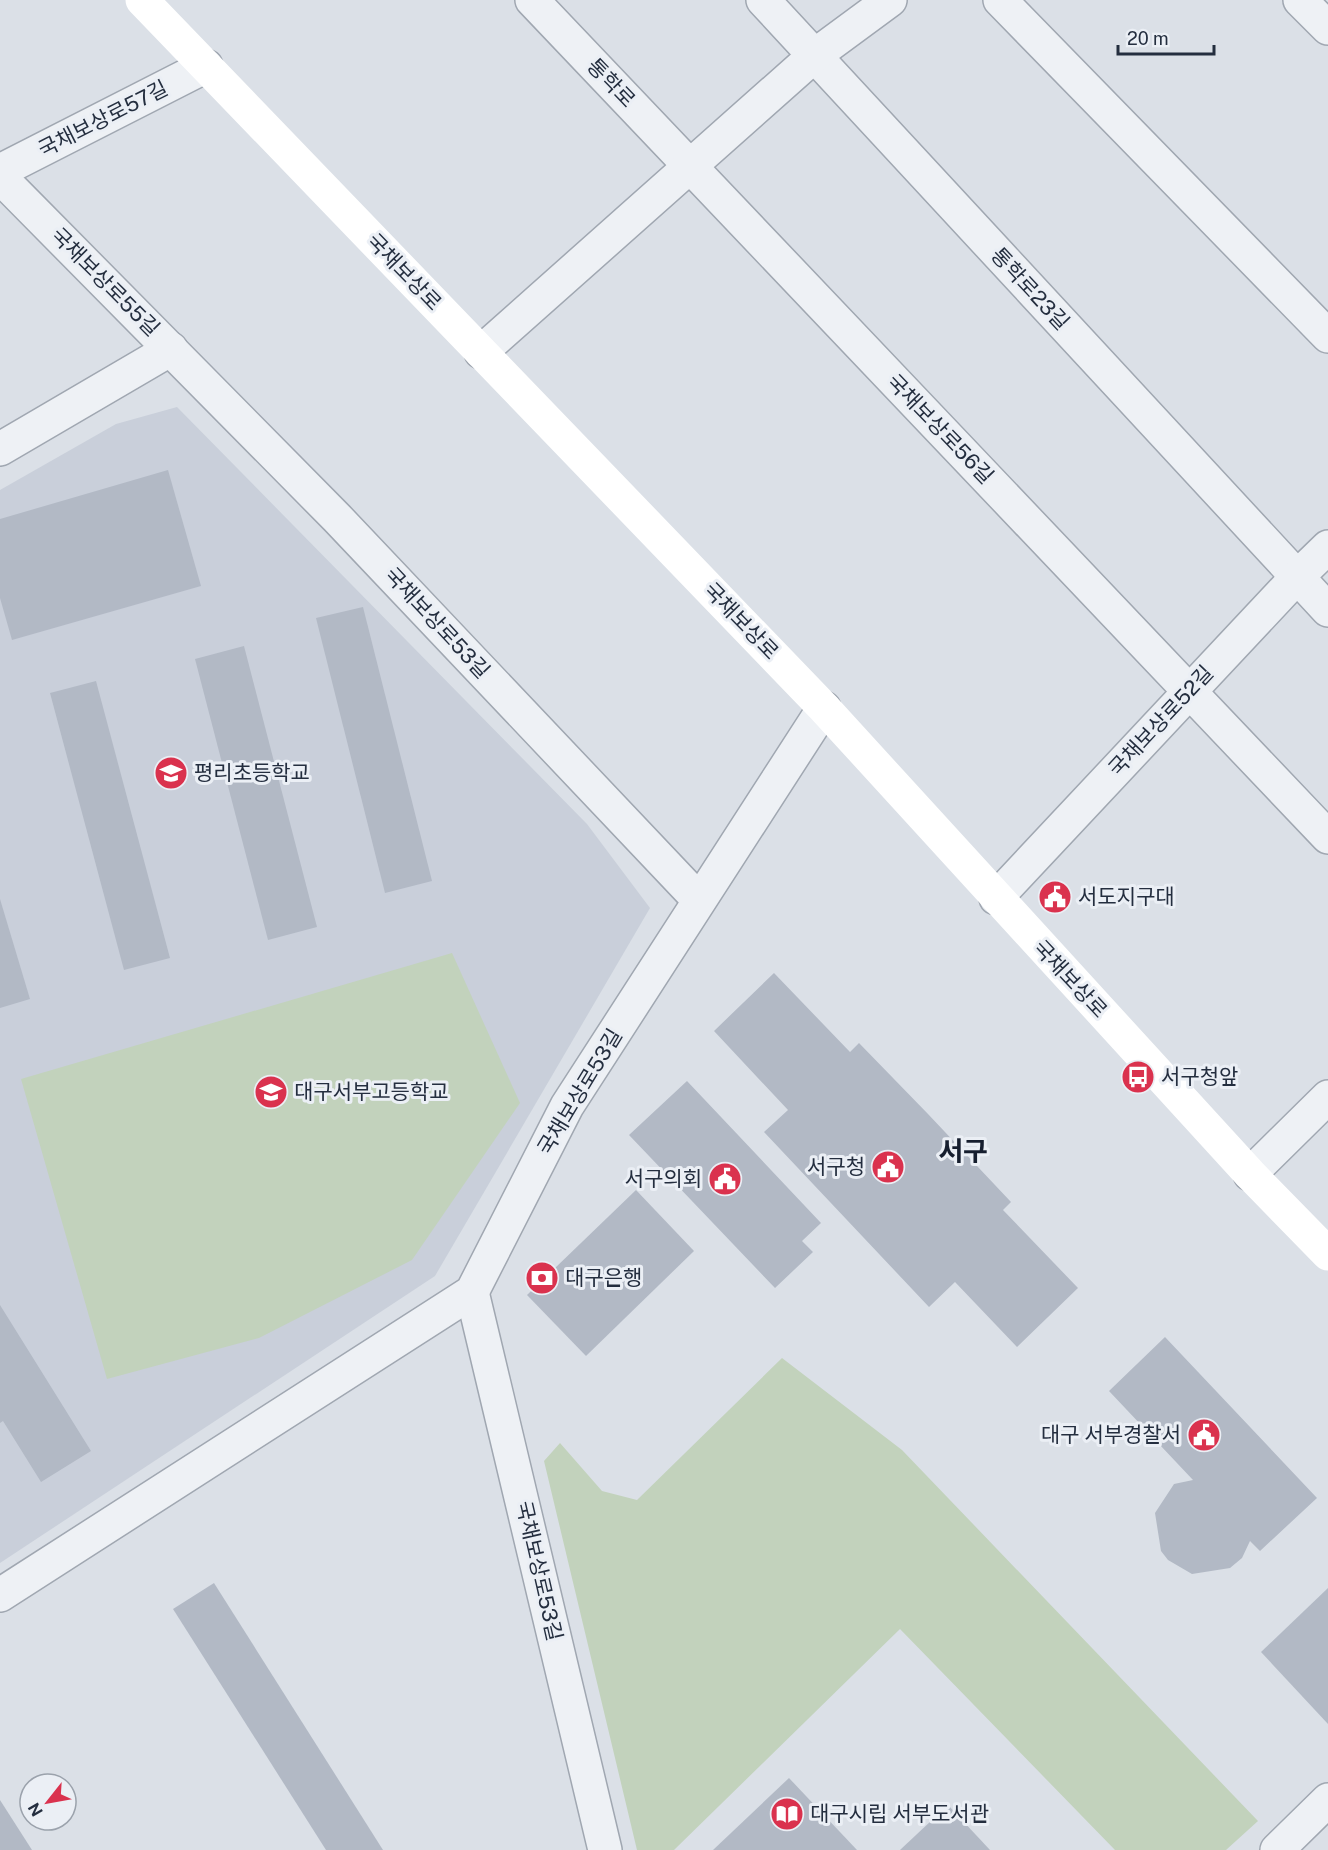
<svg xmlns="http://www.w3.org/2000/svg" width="1328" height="1850" font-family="'Public Sans','Noto Sans KR',sans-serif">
	<rect width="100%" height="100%" fill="#dbe0e7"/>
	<path fill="#c9cfda" d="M177,407L587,824L650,908L435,1276L0,1563V490L116,424Z"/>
	<g fill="#c2d2bc">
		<path d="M452,953L520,1103L412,1260L259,1338L107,1379L21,1079Z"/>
		<path d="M782,1358L902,1450L1258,1821L1226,1850H1115L900,1629L674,1850H637L544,1461L560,1443L602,1491L637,1500Z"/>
	</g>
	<g fill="#b2b9c5">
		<path d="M168,470L201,586L12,640L0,598V519Z"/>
		<path d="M363,607L432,881L385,893L316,618Z"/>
		<path d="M244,646L317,927L268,940L195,659Z"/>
		<path d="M96,681L170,958L124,970L50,693Z"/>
		<path d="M0,899L30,999L0,1008Z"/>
		<path d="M774,973L850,1052L859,1043L928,1114L1011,1202L1003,1210L1078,1288L1017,1347L955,1282L929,1307L764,1132L788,1110L714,1031Z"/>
		<path d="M687,1081L821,1223L802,1241L813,1252L775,1288L629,1135Z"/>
		<path d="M636,1190L694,1251L586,1356L527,1295Z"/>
		<path d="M0,1305L91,1451L41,1482L3,1421L0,1423Z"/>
		<path d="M1165,1337L1317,1498L1260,1551L1250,1541L1242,1558L1230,1568L1192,1574L1168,1560L1161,1551L1155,1513L1174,1484L1193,1480L1109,1391Z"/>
		<path d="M214,1583L383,1850H326L173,1609Z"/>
		<path d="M1328,1588V1724L1261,1652Z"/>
		<path d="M789,1778L857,1850H713Z"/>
		<path d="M0,1800L32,1850H0Z"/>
		<path d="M948,1805L990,1850H900Z"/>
	</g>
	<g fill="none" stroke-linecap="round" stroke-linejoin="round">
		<g stroke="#a0a7b1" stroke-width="36">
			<g id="street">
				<path d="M532,0L1328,837"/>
				<path d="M763,0L1328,610"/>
				<path d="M1000,0L1328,336"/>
				<path d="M1300,0L1328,28"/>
				<path d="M0,171L206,66"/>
				<path d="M0,177L337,518L699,900"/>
				<path d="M481,352L814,56L890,0"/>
				<path d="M0,449L171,349"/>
				<path d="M996,898L1297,577L1328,547"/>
				<path d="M1250,1174L1328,1097"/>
				<path d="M472,1292L605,1850"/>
				<path d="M0,1595L472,1292L567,1106L824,708"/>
				<path d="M1277,1850L1328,1800"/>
			</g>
		</g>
		<use href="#street" stroke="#eef1f5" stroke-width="33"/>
		<path stroke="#fff" stroke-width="33" d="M142,0L824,708L1250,1174L1328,1254"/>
	</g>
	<defs>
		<g id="school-disc" transform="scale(1.725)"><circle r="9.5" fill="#da324e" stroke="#ebeff5"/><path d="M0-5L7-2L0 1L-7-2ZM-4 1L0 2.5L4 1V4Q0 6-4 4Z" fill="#fff"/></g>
		<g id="civic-disc" transform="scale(1.725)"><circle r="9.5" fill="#da324e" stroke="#ebeff5"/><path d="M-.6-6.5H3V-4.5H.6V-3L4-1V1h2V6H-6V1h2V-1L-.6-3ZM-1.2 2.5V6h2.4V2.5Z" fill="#fff"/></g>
		<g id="bus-disc" transform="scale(1.725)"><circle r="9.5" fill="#da324e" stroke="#ebeff5"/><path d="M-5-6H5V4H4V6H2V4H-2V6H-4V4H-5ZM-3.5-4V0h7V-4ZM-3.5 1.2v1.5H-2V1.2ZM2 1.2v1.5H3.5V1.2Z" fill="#fff"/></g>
		<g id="bank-disc" transform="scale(1.725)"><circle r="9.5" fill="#da324e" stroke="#ebeff5"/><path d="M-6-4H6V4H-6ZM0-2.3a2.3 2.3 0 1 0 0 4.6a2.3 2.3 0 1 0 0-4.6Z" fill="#fff"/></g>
		<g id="library-disc" transform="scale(1.725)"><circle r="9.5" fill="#da324e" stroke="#ebeff5"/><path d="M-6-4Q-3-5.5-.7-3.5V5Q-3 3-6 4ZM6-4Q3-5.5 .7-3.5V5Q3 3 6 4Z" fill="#fff"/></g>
	</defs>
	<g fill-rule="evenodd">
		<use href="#school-disc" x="171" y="773"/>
		<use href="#civic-disc" x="1055" y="897"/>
		<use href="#bus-disc" x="1138" y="1077"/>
		<use href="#school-disc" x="271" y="1092"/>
		<use href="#civic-disc" x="888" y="1167"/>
		<use href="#civic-disc" x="725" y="1179"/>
		<use href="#bank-disc" x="542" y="1278"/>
		<use href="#civic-disc" x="1204" y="1435"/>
		<use href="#library-disc" x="787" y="1814"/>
	</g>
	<g text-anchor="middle" stroke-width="6" stroke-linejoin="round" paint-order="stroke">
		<g font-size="21" fill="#242e3f" stroke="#ebeff5">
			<text transform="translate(611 83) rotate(46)" y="7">통학로</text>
			<text transform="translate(103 119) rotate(-27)" y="7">국채보상로57길</text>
			<text transform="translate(404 272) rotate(46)" y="7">국채보상로</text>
			<text transform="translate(105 282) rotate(45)" y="7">국채보상로55길</text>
			<text transform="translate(1030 289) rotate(47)" y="7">통학로23길</text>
			<text transform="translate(940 429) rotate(46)" y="7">국채보상로56길</text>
			<text transform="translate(741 621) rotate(46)" y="7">국채보상로</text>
			<text transform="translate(437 623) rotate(47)" y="7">국채보상로53길</text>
			<text transform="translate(1161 721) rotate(-47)" y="7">국채보상로52길</text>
			<text transform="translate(1070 979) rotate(47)" y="7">국채보상로</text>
			<text transform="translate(580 1092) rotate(-59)" y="7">국채보상로53길</text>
			<text transform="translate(539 1571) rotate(77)" y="7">국채보상로53길</text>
		</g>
		<g font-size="21" fill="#242e3f" stroke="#ebeff5" text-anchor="start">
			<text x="194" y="780">평리초등학교</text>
			<text x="1078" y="904">서도지구대</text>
			<text x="1161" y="1084">서구청앞</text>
			<text x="294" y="1099">대구서부고등학교</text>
			<text x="865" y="1174" text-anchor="end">서구청</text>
			<text x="702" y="1186" text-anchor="end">서구의회</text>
			<text x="565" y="1285">대구은행</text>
			<text x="1181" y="1442" text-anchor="end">대구 서부경찰서</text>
			<text x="810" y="1821">대구시립 서부도서관</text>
		</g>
		<g font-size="27" font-weight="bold" fill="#171f2f" stroke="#ebeff5">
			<text x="963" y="1161">서구</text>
		</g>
	</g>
	<g transform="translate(48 1802) rotate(239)"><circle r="28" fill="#ebeff5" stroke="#9ba2ac" stroke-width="1.5"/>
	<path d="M0-4.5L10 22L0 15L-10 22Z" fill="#da324e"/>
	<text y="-9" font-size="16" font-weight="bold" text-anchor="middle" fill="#242e3f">N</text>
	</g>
	<path d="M1118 45v9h96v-9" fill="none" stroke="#242e3f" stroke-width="3"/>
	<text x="1127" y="45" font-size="18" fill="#242e3f" stroke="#ebeff5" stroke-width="4.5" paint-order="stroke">20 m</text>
</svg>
